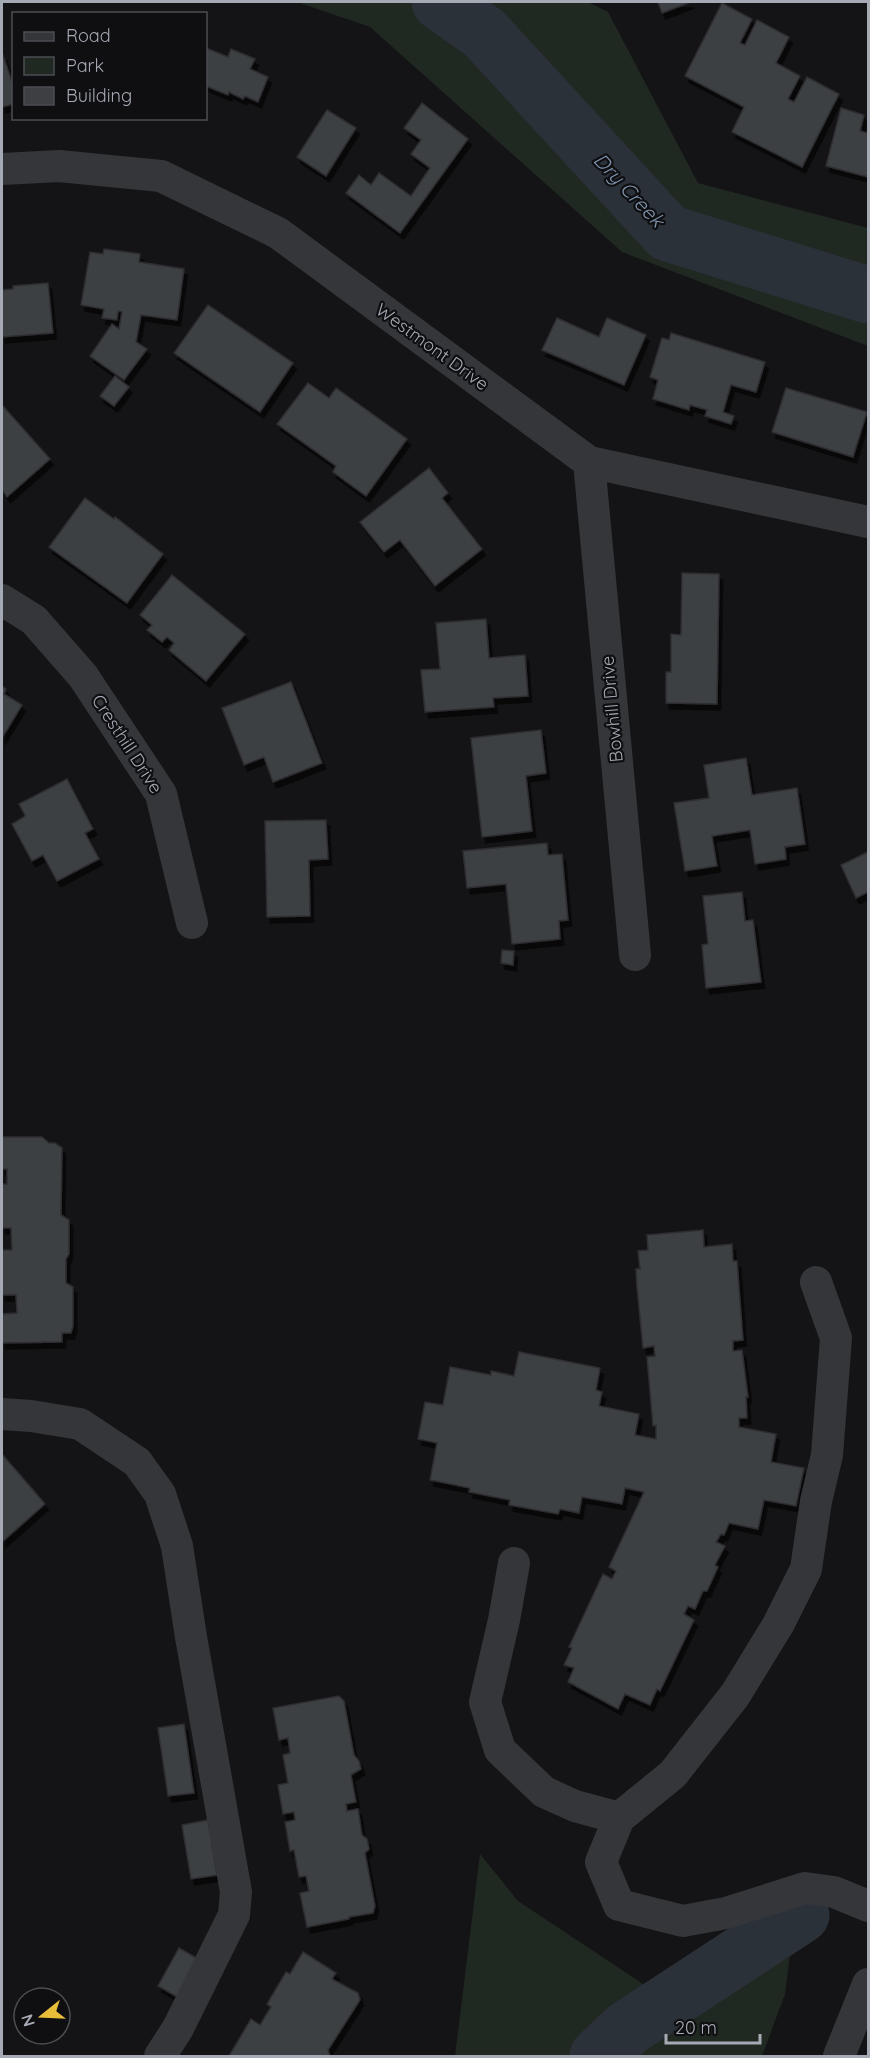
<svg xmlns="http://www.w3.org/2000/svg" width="870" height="2058" font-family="Quicksand,sans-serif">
	<defs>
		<filter id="shadow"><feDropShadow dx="3.5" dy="6" stdDeviation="0" flood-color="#0009"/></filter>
	</defs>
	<rect width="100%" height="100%" fill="#141416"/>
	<g fill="#202822">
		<path d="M297,2H588L608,12L698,183L868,228V346L622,252L370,27Z"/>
		<path d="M480,1854L518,1901L646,1986L792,1939L785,1994L762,2056H455Z"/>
	</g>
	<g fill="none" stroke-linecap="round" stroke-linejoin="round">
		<g stroke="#2b3139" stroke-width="57">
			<path d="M440,2L484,33L668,233L868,295"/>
			<path d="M598,2056L628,2028L801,1915"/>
		</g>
	</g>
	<g fill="#3e3f43" stroke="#2e2e32" stroke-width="1.5" filter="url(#shadow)">
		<path d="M658,2H691L662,13Z"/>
		<path d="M722,3L752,19L740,43L745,45L757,20L789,37L776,63L800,76L788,99L794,102L807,77L839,94L802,167L732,132L744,107L685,76Z"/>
		<path d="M206,48L228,57L231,49L255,59L250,69L268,77L258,102L245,96L243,99L229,92L228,95L206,86Z"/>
		<path d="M3,55L14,88V104L2,107V56Z"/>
		<path d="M422,103L468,139L400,233L346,193L359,175L371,185L379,173L411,196L430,168L411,154L421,140L404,128Z"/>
		<path d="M841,108L864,115L860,131L868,133V177L826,166Z"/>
		<path d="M327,110L356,128L326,176L297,157Z"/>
		<path d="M104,249L140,254L139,262L184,269L177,320L141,315L136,342L147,349L124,380L90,356L112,324L119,329L122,312L118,311L117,320L102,318L104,309L81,305L90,252L103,254Z"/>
		<path d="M48,283L53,333L2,337V290L13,289V286Z"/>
		<path d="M208,305L293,363L260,412L174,353Z"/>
		<path d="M557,318L599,337L607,318L646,335L624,385L542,350Z"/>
		<path d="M671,333L765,362L756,392L731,385L723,412L734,416L731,424L705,416L707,410L690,405L689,410L653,399L658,380L650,377L662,338L669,340Z"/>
		<path d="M115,376L129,387L114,406L100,396Z"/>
		<path d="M308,383L329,398L336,388L407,439L366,496L333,472L336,466L277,424Z"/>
		<path d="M786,388L867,412L853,457L772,432Z"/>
		<path d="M2,405L50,459L7,497L2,490Z"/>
		<path d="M429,468L448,493L442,498L482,549L435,586L400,540L384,552L360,522Z"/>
		<path d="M85,498L114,519L115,517L163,554L127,603L49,547Z"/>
		<path d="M682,573L719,574L717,704L666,703V672H671V634L681,635Z"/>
		<path d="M172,575L245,634L206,681L169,650L174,643L167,637L162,642L147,630L152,625L140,615Z"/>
		<path d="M486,619L489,658L525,655L528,696L493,698L494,707L425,712L421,670L440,669L436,623Z"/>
		<path d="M291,682L322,763L273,782L264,757L244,765L222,708Z"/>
		<path d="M2,686L6,689L4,694L22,705L2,738Z"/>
		<path d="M541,730L546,773L526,776L532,831L482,837L471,738Z"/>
		<path d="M746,758L752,795L797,788L805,844L785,847L786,859L755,864L750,830L712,836L717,866L685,871L674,803L709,798L704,765Z"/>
		<path d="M67,779L93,829L85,833L99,859L57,881L43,855L32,861L12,824L24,817L25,815L19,804Z"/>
		<path d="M326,820L328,859L309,860L310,916L267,917L265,821Z"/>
		<path d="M547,843L548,855L562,854L568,920L559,921L560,939L512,944L506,884L467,888L463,851Z"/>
		<path d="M868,852V892L856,898L841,865Z"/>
		<path d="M742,892L745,921L753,920L761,982L706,988L702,945L708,944L703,896Z"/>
		<path d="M502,950L514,951L513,965L501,963Z"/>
		<path d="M2,1137H42L49,1143H55L62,1148L61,1215L69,1220V1254L66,1259V1283L73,1287V1326L71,1333H62V1342L2,1343V1314L17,1313L16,1295H2V1250H12L11,1228H2V1184H7V1169H2Z"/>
		<path d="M703,1230L704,1247L732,1244L733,1261H737L743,1340L733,1341V1351L742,1350L748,1397H746L747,1418H739V1427L776,1434L771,1462L804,1468L796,1506L764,1500L758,1529L729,1523L724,1535L721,1534L716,1542L725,1546L715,1565L718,1567L707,1591H703L695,1609L688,1606L684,1614L694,1620L660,1691L657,1689L650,1705L625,1694L618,1709L568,1682L574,1668L564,1665L572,1648L569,1647L603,1574L612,1579L616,1571L609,1567L644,1492L625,1488L622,1504L582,1497L579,1513L560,1509L558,1514L509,1505L510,1500L469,1492L470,1488L430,1480L437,1443L418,1439L425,1402L443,1405L450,1367L491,1375V1371L514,1376L519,1352L600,1368L596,1390L602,1392L599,1406L639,1414L635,1435L656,1439V1425L653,1426L647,1357L655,1356L654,1346L643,1348L637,1287L636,1269H640L638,1251L648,1250L647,1235Z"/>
		<path d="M2,1454L45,1504L2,1542Z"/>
		<path d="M339,1696L344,1701L354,1755L359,1761L361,1769L351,1775L356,1802L346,1804L347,1811L358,1809L362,1835L367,1839L369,1849L365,1853L375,1906L373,1913L349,1917V1919L307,1927L300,1893L309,1891L306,1876L299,1877L294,1850L290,1851L285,1822L295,1820L294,1812L283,1814L278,1785L288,1783L283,1755L290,1753L288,1738L279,1740L273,1708Z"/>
		<path d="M184,1724L194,1793L168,1796L158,1728Z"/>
		<path d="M208,1820L217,1875L191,1879L182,1825Z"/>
		<path d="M179,1948L200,1960L179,1998L158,1986Z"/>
		<path d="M303,1952L336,1973L332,1979L358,1993L360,2000L328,2050L330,2056H229L251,2019L260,2025L271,2007L267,2004L286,1972L290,1974Z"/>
	</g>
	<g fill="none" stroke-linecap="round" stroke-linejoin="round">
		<g stroke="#35363a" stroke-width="32">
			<path d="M2,169L59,166L161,176L278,233L589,462L868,522"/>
			<path d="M589,462L635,955"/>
			<path d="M2,600L34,620L83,676L161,794L192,923"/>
			<path d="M816,1282L836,1338L827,1455L816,1501L806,1569L778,1625L735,1695L673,1774L619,1818L601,1862L619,1905L683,1921L726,1913L805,1888L834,1892L868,1906"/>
			<path d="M2,1414L31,1416L80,1424L137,1462L160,1494L177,1546L191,1637L236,1892L234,1915L178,2028L160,2056"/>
			<path d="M514,1563L504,1620L485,1702L500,1750L544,1792L575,1806L619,1818"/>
			<path d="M839,2056L868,1984"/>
		</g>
	</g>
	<g text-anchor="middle" stroke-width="4.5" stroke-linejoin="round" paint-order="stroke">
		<g font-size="18" fill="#a6aab5" stroke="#0f0f11">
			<text transform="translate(432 347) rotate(36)" y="6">Westmont Drive</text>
			<text transform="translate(612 709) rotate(-95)" y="6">Bowhill Drive</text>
			<text transform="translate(127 744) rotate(57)" y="6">Cresthill Drive</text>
		</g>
		<g font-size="20" font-style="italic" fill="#7f94af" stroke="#0f0f11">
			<text transform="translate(629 190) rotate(47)" y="7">Dry Creek</text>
		</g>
	</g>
	<rect width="870" height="2058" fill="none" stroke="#a6aab5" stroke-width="6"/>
	<rect x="12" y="12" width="195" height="108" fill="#0f0f11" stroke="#4b4d53" stroke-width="1.5"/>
	<rect x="24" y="32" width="30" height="9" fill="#35363a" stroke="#4b4d53" stroke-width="1.5"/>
	<text x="66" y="42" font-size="18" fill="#a6aab5">Road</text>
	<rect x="24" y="57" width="30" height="18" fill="#202822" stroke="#4b4d53" stroke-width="1.5"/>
	<text x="66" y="72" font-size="18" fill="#a6aab5">Park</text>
	<rect x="24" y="87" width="30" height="18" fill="#3e3f43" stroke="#4b4d53" stroke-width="1.5"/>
	<text x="66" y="102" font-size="18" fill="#a6aab5">Building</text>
	<g transform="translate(42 2016) rotate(252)"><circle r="28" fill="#0f0f11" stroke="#4b4d53" stroke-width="1.5"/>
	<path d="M0-4.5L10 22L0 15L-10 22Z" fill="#e7bd3a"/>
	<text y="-9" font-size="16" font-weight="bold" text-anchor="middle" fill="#a6aab5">N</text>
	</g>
	<path d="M666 2034v9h94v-9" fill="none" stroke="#a6aab5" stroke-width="3"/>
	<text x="675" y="2034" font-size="18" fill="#a6aab5" stroke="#0f0f11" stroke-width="4.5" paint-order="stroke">20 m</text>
</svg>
